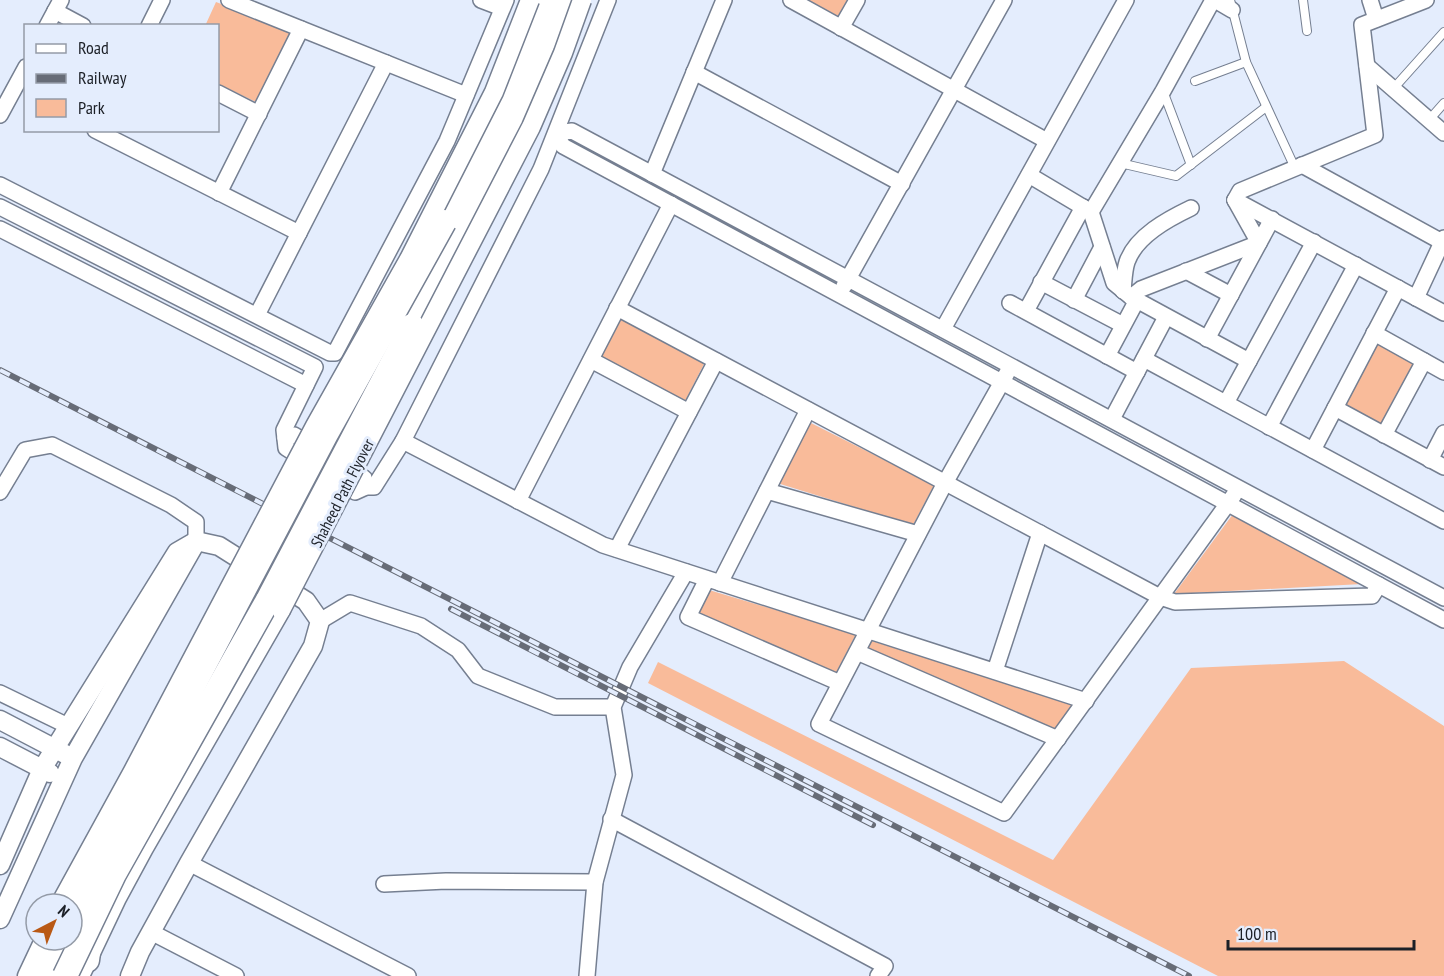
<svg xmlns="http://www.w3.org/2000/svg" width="1444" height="976" font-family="'PT Sans Narrow',sans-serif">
	<rect width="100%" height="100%" fill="#e4edfd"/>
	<g fill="#f9bb9a">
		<path d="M808,0H847L838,16Z"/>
		<path d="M216,2L293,31L258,103L218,84V26H205Z"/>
		<path d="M621,317L705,362L684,403L599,358Z"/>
		<path d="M1379,340L1420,362L1384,428L1343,406Z"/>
		<path d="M809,422L934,485L913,525L777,483Z"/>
		<path d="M1233,514L1362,584L1174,594Z"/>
		<path d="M709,590L856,634L836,673L696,614Z"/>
		<path d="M869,640L1074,705L1057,731L865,648Z"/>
		<path d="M1344,661L1444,726V976H1218L648,683L658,662L1053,860L1191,668Z"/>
	</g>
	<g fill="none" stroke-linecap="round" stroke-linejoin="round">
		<g stroke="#757f91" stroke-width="10">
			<g id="service">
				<path d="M1230,0L1246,62L1295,168"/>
				<path d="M1303,0L1307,31"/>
				<path d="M1195,81L1246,62"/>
				<path d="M1393,89L1444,32"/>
				<path d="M1163,91L1191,165"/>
				<path d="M1429,120L1444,103"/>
				<path d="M1120,163L1176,176L1266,107"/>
			</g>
		</g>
		<g stroke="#757f91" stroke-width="18">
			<g id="minor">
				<path d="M229,0L466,95"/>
				<path d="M481,0L502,8"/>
				<path d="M791,0L1047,141"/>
				<path d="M1215,0L1232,10"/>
				<path d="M1370,0L1376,19"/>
				<path d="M55,11L83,26"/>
				<path d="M47,26L61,0"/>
				<path d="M149,26L162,0"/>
				<path d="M841,28L857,0"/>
				<path d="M1367,66L1444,133"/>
				<path d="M694,72L902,184"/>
				<path d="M218,93L259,114"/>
				<path d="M0,115L26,67"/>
				<path d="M95,130L299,233"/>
				<path d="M1302,165L1442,242"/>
				<path d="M652,174L724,0"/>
				<path d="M1029,175L1091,212L1114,283L1131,297L1249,361"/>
				<path d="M0,185L330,353H335L447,141L506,0"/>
				<path d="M219,193L301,29"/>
				<path d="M1235,200L1240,191L1375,135L1362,25L1426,0"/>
				<path d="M1235,200L1444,313"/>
				<path d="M0,207L315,367L284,430L286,448L355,492L366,487H374L403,441L541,169L608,0"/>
				<path d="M1091,212L1163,91L1213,0"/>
				<path d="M0,229L306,385"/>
				<path d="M1186,271L1231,295"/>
				<path d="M1041,282L1123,325"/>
				<path d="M844,286L1004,0"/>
				<path d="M1123,291C1124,282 1124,271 1127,262C1136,236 1168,219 1191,208"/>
				<path d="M1131,297L1141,289L1259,243L1235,200"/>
				<path d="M1416,298L1444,238"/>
				<path d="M1074,300L1102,247"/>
				<path d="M1010,303L1137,372"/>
				<path d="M617,308L1160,597L1175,602L1372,596L1379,585"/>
				<path d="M1026,311L1083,207"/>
				<path d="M257,315L386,63"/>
				<path d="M943,329L1126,0"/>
				<path d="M1374,333L1444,372"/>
				<path d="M1207,339L1272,219"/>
				<path d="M1107,356L1137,300"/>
				<path d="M1144,359L1444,521"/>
				<path d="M591,360L689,412"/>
				<path d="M1007,373L945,483L819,724L1004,813L1234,495"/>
				<path d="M1226,403L1314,242"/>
				<path d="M1335,408L1444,467"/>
				<path d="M1112,419L1166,317"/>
				<path d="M1269,427L1356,265"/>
				<path d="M1384,435L1424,361"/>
				<path d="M285,438L294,435L364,478L366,487"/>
				<path d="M403,441L603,545L1086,701"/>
				<path d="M1313,450L1398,288"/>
				<path d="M1430,460L1444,433"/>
				<path d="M767,491L918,534"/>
				<path d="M0,492L25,450L52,445L171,505L196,522V541"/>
				<path d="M518,501L671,204"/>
				<path d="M617,549L716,361"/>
				<path d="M707,579L688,617L840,683"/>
				<path d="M720,583L808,410"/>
				<path d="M1444,598L572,131L556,133L563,146L1444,620"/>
				<path d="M320,621L350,603L421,626L458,650L478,676L555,707H613"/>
				<path d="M857,652L1058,739"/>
				<path d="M995,671L1040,533"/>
				<path d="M0,693L68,726"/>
				<path d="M611,819L885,966L878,976"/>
				<path d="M189,863L408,976"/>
				<path d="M384,884L446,881L595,882"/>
				<path d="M151,932L236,976"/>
				<path d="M587,976L595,882L624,775L613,707L630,667L686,572"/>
			</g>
		</g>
		<g stroke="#757f91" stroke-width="21">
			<g id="tertiary">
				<path d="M0,720L65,754"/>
				<path d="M0,747L50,773"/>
				<path d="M0,865L42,769L177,552L196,541L219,546L306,601L320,621L313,646L189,863L140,952L130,976"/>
				<path d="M0,919L73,758L196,542"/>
				<path d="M27,976L44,940"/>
				<path d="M80,976L117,898L144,848L281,610"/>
			</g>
		</g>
		<g stroke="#757f91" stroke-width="27">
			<g id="trunk">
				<path d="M444,222L504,96L543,0"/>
				<path d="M412,326L474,211L533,78L563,0"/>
				<path d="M87,960L92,923"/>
				<path d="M43,976L60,940"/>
			</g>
		</g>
		<use href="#service" stroke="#fff" stroke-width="8"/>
		<use href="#minor" stroke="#fff" stroke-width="15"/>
		<use href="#tertiary" stroke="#fff" stroke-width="18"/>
		<use href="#trunk" stroke="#fff" stroke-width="24"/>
		<g stroke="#676c77" stroke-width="6">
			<g id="rail">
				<path d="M0,370L1189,976"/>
				<path d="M451,609L873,825"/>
			</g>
		</g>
		<use href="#rail" stroke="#e4edfd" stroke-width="4" stroke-dasharray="11" stroke-linecap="butt"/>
		<g stroke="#757f91" stroke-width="21" stroke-linecap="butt">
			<g id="tertiary-bridge">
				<path d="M281,610L531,127L563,53L582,0"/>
				<path d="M60,904L133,771L315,426L409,259L494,92L530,0"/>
			</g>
		</g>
		<g stroke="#757f91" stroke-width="27" stroke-linecap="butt">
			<g id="trunk-bridge">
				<path d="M72,915L326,434L444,222"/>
				<path d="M65,976L114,874L268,600L412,326"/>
			</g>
		</g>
		<use href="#tertiary-bridge" stroke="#fff" stroke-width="18"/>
		<use href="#trunk-bridge" stroke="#fff" stroke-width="24"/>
	</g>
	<g text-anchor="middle" stroke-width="6" stroke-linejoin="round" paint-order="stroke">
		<g font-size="16" fill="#1c2027" stroke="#e4edfd">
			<text transform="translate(342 493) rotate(-63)" y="6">Shaheed Path Flyover</text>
		</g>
	</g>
	<rect x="24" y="24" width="195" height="108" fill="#e4edfd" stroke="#949ba7" stroke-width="1.5"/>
	<rect x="36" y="44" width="30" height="9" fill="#ffffff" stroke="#949ba7" stroke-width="1.5"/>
	<text x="78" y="54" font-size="18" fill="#1c2027">Road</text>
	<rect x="36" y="74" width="30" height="9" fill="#676c77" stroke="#949ba7" stroke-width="1.5"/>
	<text x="78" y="84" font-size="18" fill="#1c2027">Railway</text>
	<rect x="36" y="99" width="30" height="18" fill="#f9bb9a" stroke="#949ba7" stroke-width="1.5"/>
	<text x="78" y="114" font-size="18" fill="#1c2027">Park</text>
	<g transform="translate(54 922) rotate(42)"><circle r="28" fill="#e4edfd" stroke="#949ba7" stroke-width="1.5"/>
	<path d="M0-4.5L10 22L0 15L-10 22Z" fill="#b95915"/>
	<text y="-9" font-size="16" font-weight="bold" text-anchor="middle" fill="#1c2027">N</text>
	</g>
	<path d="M1228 940v9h186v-9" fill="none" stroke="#1c2027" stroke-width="3"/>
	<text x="1237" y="940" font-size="18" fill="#1c2027" stroke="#e4edfd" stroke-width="4.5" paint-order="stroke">100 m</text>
</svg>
